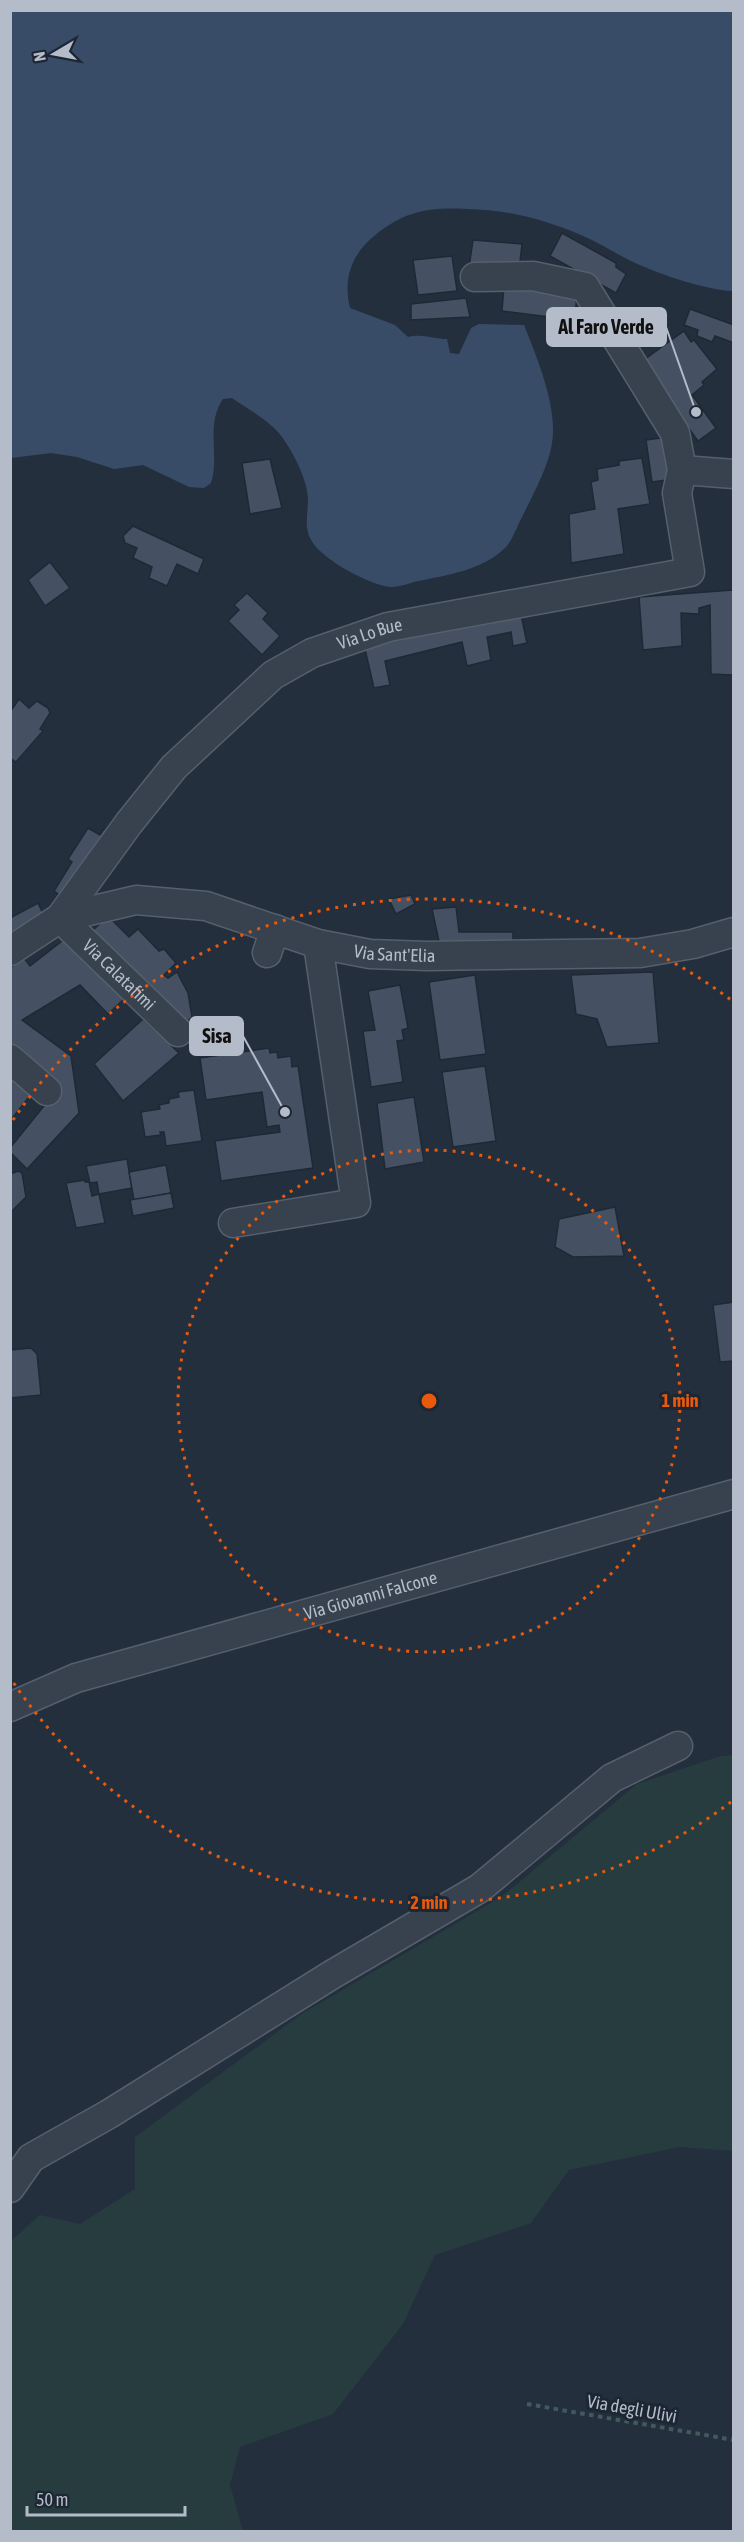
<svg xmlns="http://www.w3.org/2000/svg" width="744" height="2542" font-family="'Asap Condensed',sans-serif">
	<rect width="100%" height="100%" fill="#242f3e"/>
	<path fill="#263c3f" d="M733,1755V2151L680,2147L569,2170L531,2223L435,2255L403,2324L333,2414L240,2447L230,2485L243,2531H11V2241L40,2215L80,2224L135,2189V2137L303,2013L501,1897L637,1784L721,1756Z"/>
	<path fill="#394c67" d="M10,11H733V291C705,290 655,273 629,260C613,252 598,242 581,235C542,219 509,210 467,209C428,207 405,211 374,236C351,255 343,279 350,308L395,325L408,337C421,333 433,339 447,339L450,353L459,354L471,328L479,324L524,325C537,358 558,407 552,443C549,465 533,495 523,515C518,524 513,539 506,547C483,570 448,575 418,581C410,583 400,587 391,587C371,586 324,560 313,543C303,529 308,515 308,499C308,479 288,440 273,427C261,416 245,407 232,398L223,399C205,425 220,456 211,483L204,488L189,487L143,465L114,469L77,457L51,453L11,458Z"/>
	<g fill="#455162" stroke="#1f2835" stroke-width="1.5">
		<path d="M562,233L616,263V267L626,274L616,293L550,256Z"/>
		<path d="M473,240L522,244L519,271L469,267Z"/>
		<path d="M452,256L457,291L418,295L413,260Z"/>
		<path d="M504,285L578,290L574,320L502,311Z"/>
		<path d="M466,298L470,317L411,320V304Z"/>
		<path d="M690,309L734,325V343L715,336L712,342L697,336L698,330L684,325Z"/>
		<path d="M684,331L691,342L694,340L717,369L702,382L704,385L692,395L716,428L698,441L641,362Z"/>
		<path d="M668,437L674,479L652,482L646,440Z"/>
		<path d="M642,458L650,504L618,509L624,554L571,563L569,514L595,509L591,482L598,480L597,469L619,465V461Z"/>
		<path d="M270,459L282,508L250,514L242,463Z"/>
		<path d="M133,526L204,559L198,574L177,564L167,586L149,578L152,567L133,558L137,548L125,543L123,536Z"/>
		<path d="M50,562L70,588L45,606L28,580Z"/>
		<path d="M733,590V675L711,674L710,605L699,608V614L681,613L682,646L643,650L639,597Z"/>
		<path d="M247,593L268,613L263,619L280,636L262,655L228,621L239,610L234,605Z"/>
		<path d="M520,610L527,643L513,646L511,632L487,637L491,660L467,666L462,642L385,661L390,685L374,688L364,645Z"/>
		<path d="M19,699L29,708L37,701L48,708L50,713L40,729L43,731L16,762L10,758V712Z"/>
		<path d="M88,828L100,835L104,829L113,835L68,901L54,891L72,862L68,859Z"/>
		<path d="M411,895L415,904L396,914L389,899Z"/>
		<path d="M38,903L47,922L10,942V918Z"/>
		<path d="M456,907L459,932H513V947L440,946L432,909Z"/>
		<path d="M108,916L129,937L138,929L159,951L164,949L176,963L164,975L168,978L177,972L188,993L192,1017L181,1027L92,931Z"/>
		<path d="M66,938L125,998L108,1014L80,985L22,1020L71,1056L79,1113L27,1169L10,1152V1148L56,1091L10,1052V968L24,958L30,966Z"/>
		<path d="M653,972L659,1043L607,1047L597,1019L576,1014L571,975Z"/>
		<path d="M475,975L486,1054L440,1060L429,982Z"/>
		<path d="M400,985L408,1028L402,1030L404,1040L397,1041L403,1082L371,1087L363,1031L375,1030L368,991Z"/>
		<path d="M143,1019L179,1053L123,1101L94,1064Z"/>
		<path d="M269,1048L270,1053L277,1052L278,1058L291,1056L292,1067L298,1066L313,1168L221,1181L215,1141L280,1132L279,1125L267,1127L262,1092L206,1100L200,1058Z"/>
		<path d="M485,1066L496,1141L453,1147L442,1072Z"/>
		<path d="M10,1073L32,1093L10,1121Z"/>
		<path d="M194,1090L202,1141L166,1146L164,1132H160L161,1135L145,1137L141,1112L160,1109L159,1105L169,1103V1099L179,1097L178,1092Z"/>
		<path d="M414,1097L424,1162L385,1169L377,1103Z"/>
		<path d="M127,1159L132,1188L99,1194L97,1182L90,1183L86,1166Z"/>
		<path d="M166,1165L171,1193L134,1200L129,1172Z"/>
		<path d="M10,1170L13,1173L18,1171L22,1173L26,1197L10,1213Z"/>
		<path d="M85,1180V1182H89L92,1196L99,1194L105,1223L76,1228L66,1183Z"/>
		<path d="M171,1193L174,1208L133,1216L130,1200Z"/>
		<path d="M615,1207L624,1256L573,1257L555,1247L559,1219Z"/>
		<path d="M734,1302V1361L720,1362L713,1305Z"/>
		<path d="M31,1348L37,1354L41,1395L10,1398V1350Z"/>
	</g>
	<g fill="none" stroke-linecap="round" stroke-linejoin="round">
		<g stroke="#565f6c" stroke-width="31">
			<g id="minor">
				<path d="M682,470L734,474"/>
				<path id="s1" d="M60,918L136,900L206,906L318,944L370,954L427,956L640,953L693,944L734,932"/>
				<path id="s2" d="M60,918L178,1032"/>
				<path id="s3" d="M10,951L60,918L129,823L174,767L273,675L312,653L388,627L690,572L677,493L682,470L675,433L585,287L533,276L475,277"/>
				<path d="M267,953L275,929"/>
				<path d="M10,1059L47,1091"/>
				<path d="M233,1223L356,1203L318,944"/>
				<path id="s4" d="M10,1707L76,1678L734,1494"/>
				<path d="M10,2188L31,2158L109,2114L333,1974L480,1888L612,1778L678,1746"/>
			</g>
		</g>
		<path stroke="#44595c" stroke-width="4" stroke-dasharray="4.5 4.5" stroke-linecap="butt" d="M527,2404L734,2440"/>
		<use href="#minor" stroke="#38414e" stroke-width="28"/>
	</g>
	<g fill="none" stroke="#e8590c" stroke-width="3" stroke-dasharray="3 6">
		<circle cx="429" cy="1401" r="251"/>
		<path d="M731 1802A502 502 0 0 1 13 1682M13 1120A502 502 0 0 1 731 1000"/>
	</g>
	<g text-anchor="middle" stroke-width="6" stroke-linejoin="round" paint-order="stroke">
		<g font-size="18" fill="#b4bcc9" stroke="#1d2633">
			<text dy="6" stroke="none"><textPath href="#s3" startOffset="490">Via Lo Bue</textPath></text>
			<text dy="6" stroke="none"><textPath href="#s1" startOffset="344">Via Sant'Elia</textPath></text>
			<text dy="6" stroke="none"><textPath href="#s2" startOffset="82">Via Calatafimi</textPath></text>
			<text dy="6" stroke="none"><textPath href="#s4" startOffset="378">Via Giovanni Falcone</textPath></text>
			<text transform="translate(632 2409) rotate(10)" y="6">Via degli Ulivi</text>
		</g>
	</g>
	<circle cx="429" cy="1401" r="9" fill="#e8590c" stroke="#1d2633" stroke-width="3"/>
	<g font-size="18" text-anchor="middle" font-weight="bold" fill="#e8590c" stroke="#1d2633" stroke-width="6" stroke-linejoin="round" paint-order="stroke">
		<text x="680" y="1407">1 min</text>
		<text x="429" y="1909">2 min</text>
	</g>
	<path fill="none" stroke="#b4bcc9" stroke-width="2" d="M696 412L666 327M285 1112L243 1036"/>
	<g fill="#b4bcc9" stroke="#1d2633" stroke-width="2">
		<circle cx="696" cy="412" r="6"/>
		<circle cx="285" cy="1112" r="6"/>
	</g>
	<g fill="#b4bcc9" stroke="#b4bcc9" stroke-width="2">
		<rect x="547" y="308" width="119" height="38" rx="6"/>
		<rect x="190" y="1017" width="53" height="38" rx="6"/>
	</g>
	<g font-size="20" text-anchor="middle" font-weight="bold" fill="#111">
		<text x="606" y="334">Al Faro Verde</text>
		<text x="217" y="1043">Sisa</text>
	</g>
	<rect width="744" height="2542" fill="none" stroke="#b4bcc9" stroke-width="24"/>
	<g transform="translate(54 54) rotate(260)" stroke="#1d2633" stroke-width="4.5" paint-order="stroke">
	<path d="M0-4.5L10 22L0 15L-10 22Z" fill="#b4bcc9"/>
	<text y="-9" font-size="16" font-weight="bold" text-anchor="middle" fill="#b4bcc9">N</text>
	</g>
	<path d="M27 2506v9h158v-9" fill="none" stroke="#b4bcc9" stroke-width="3"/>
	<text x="36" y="2506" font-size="18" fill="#b4bcc9" stroke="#1d2633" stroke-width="4.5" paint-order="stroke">50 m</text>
</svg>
